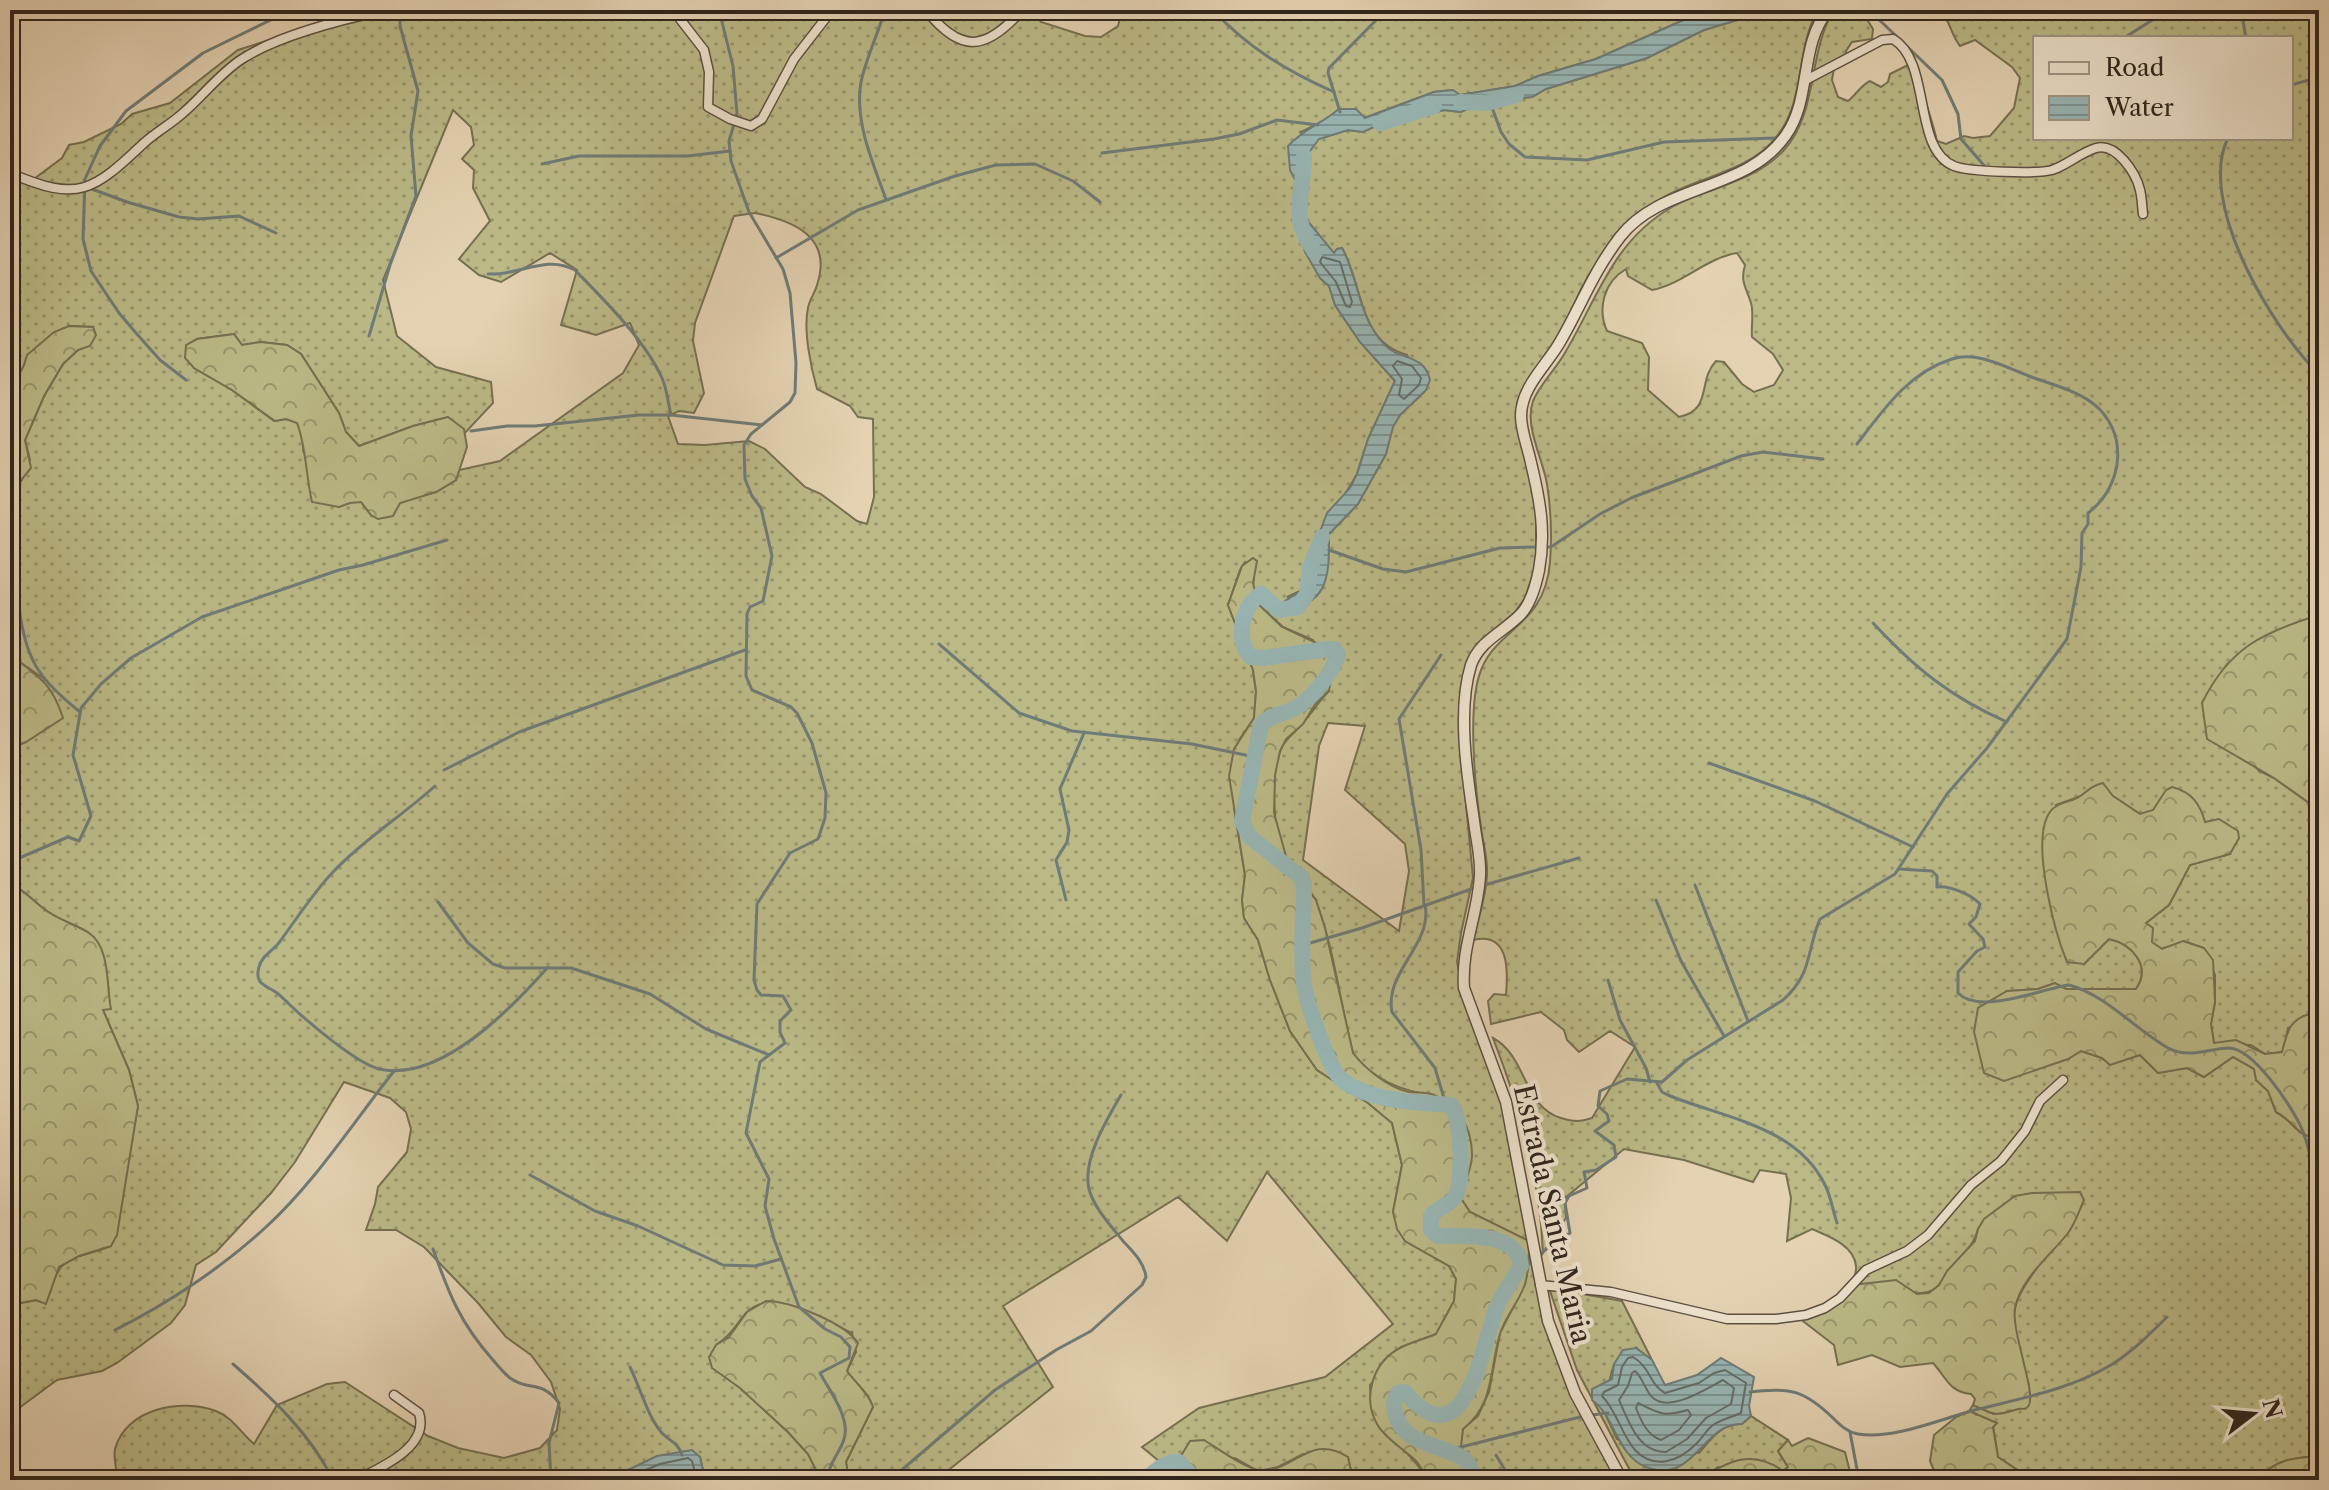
<svg xmlns="http://www.w3.org/2000/svg" width="2329" height="1490" font-family="'Libre Caslon Text',serif">
	<defs>
		<pattern id="grass-dots" width="8" height="8" patternUnits="userSpaceOnUse" patternTransform="scale(2)"><rect width="8" height="8" fill="#bbba87"/><path d="M2 2h.1M6 6h.1" fill="none" stroke="#98976e" stroke-width="1.8" stroke-linecap="round"/></pattern>
		<pattern id="forest-crowns" width="20" height="18" patternUnits="userSpaceOnUse" patternTransform="scale(2)"><rect width="20" height="18" fill="#bbba87"/><path d="M2 6a3 3 0 1 1 6 0M12 15a3 3 0 1 1 6 0" fill="none" stroke="#98976e"/></pattern>
		<pattern id="water-rules" width="6" height="5" patternUnits="userSpaceOnUse" patternTransform="scale(2)"><rect width="6" height="5" fill="#98b6b5"/><path d="M0 2.5h6" fill="none" stroke="#7c9493"/></pattern>
	</defs>
	<rect width="100%" height="100%" fill="#e4d2b2"/>
	<filter id="stains"><feTurbulence type="fractalNoise" baseFrequency=".0025" numOctaves="4"/><feColorMatrix values="0 0 0 0 .2 0 0 0 0 .09 0 0 0 0 .02 0 0 0 .5 -.17"/></filter>
	<radialGradient id="worn" r=".72"><stop offset=".6" stop-color="#630" stop-opacity="0"/><stop offset="1" stop-color="#630" stop-opacity=".3"/></radialGradient>
	<g fill="url(#grass-dots)" stroke="#767052" stroke-width="2" fill-rule="evenodd">
		<path d="M363,10H984C1004,15 1028,3 1041,22L1085,36L1101,37L1118,26L1122,10H1706L1596,59L1538,76L1515,86L1460,95L1452,90L1434,92L1364,118L1339,109L1327,119L1301,132L1308,175L1310,151L1318,139L1348,130L1363,132L1380,124L1393,125L1400,115L1416,111L1430,113L1444,110L1461,112L1484,101L1532,97L1546,89L1647,58L1704,30L1744,18L1759,10H1818C1795,49 1806,100 1777,136C1746,177 1684,177 1646,209C1619,231 1597,258 1581,289C1574,304 1569,319 1561,333C1549,354 1534,374 1521,394L1536,498V564L1525,598L1515,612L1488,635L1476,649L1461,751L1473,878L1461,933L1457,962L1464,995L1501,1096L1529,1241L1470,1212L1460,1197L1472,1155L1434,1095C1402,1092 1372,1079 1353,1053C1340,1004 1335,952 1317,904C1312,888 1296,879 1288,866C1273,839 1269,774 1282,747C1287,737 1295,733 1302,724C1312,713 1318,702 1329,691L1313,640L1283,627L1258,604L1253,590L1254,574L1245,562L1240,570L1228,605L1253,670L1256,691L1254,718L1239,740L1234,808L1245,875L1242,900L1244,918L1258,940L1270,980L1290,1031L1317,1070L1368,1103L1392,1123L1402,1165L1393,1212L1405,1241L1449,1266L1456,1279L1454,1301L1436,1334L1401,1347L1370,1385C1370,1432 1408,1445 1428,1480H1353L1348,1457L1303,1454L1278,1467L1258,1471L1235,1458L1200,1474L1210,1480H1156L1171,1471L1142,1447L1199,1408L1325,1377L1393,1324L1267,1172L1227,1241L1178,1197L1003,1306L1053,1387L936,1480H849L846,1462L873,1407C868,1392 856,1384 847,1371L856,1352L852,1333C823,1320 773,1285 746,1313C735,1326 730,1336 716,1345L712,1367L740,1388L788,1432L808,1454L821,1480H705L700,1457L621,1471L607,1480H578L564,1471L562,1480H118C117,1471 113,1458 115,1449C126,1408 182,1398 216,1411C232,1417 241,1433 254,1444L277,1405L327,1384L345,1382L428,1436L458,1448L504,1458L540,1448L557,1430L560,1409L551,1382L531,1355L506,1337L478,1303L424,1247L396,1230H366L375,1204L378,1187L407,1152L411,1129L406,1112L390,1098L344,1082L295,1162L271,1193L216,1252L196,1265L185,1305L171,1323L117,1363L102,1371L57,1380L15,1411L10,1418V1305L36,1300L50,1293C60,1251 77,1260 111,1246L138,1106L129,1070L103,1010L102,1008L110,1009C108,988 108,946 89,933C76,925 62,921 50,913C35,904 26,890 10,884V748L26,742L44,679L10,655V494L22,480L30,460L25,440L44,396L63,364L78,350L93,327L69,326L27,355L25,365L10,392V173L31,181L62,158L69,145L84,142L121,124L132,114L170,103L238,50ZM453,110L471,127L474,145L462,159L474,170L473,188L490,221L459,259L479,275L501,282L550,253L577,270L561,325L596,335L630,323L639,345L623,373L500,461L459,470L456,480L436,492L415,497L371,515L361,502H350L339,507L303,451V437L297,422L286,419L274,421L232,390L194,368L197,339L234,334L242,345L261,342L287,345L301,354L339,413L346,432L359,446L413,426L448,417L463,429L464,434L493,403L491,382L436,367L397,336L383,280ZM755,213C794,221 833,237 817,285C815,293 809,300 808,308C803,330 811,368 817,389L850,406L858,417L873,419L874,497L867,524L857,521L821,494L805,487L765,449L749,441L705,445L678,444L668,416L679,411L694,413L704,393L693,341L695,323L734,216ZM1342,248C1364,286 1357,341 1407,355L1426,390L1400,415L1392,427L1386,454L1358,504L1329,534C1329,548 1328,592 1314,597C1307,599 1295,597 1287,597L1311,586L1314,579L1315,545L1357,474L1368,439L1395,381L1360,342L1335,305L1329,286L1320,278L1337,249ZM1328,723L1365,726L1345,790L1405,844L1409,871L1399,931L1303,860L1319,746Z"/>
		<path d="M1834,10H1867L1863,13L1873,29L1872,39L1852,42L1846,51L1848,59L1834,68L1832,80L1838,97L1848,101C1856,95 1861,85 1870,81L1881,87L1888,82L1890,74L1914,62C1920,89 1931,114 1937,141L1946,144L1964,136L1973,138L1990,136L2014,108L2020,78L2012,67L1975,40L1960,46C1951,35 1950,20 1940,10H2319V616L2227,664L2202,703L2259,771L2274,778L2319,810V1022L2316,1018L2288,1028L2283,1052L2265,1054L2251,1045L2214,1044L2211,1024L2215,1002V975L2204,948L2184,941L2162,949L2151,942L2146,923L2169,905L2190,865L2230,854L2205,823L2167,790L2153,811L2140,814L2113,796H2081L2056,805L2084,964L2109,939C2132,944 2152,966 2136,989H2066L2055,983L2038,989L2007,991L2068,1059L2081,1051L2102,1058L2110,1064L2140,1055L2158,1073L2187,1068L2204,1077L2233,1057L2255,1069L2256,1080L2268,1091L2276,1112C2293,1120 2299,1140 2319,1137V1456C2293,1458 2275,1459 2258,1480H2070L2059,1472L2019,1471L1998,1457L1993,1426L1996,1423L1969,1411L1973,1405L1994,1414L2029,1385C2021,1363 2010,1331 2015,1308C2018,1294 2029,1279 2037,1268L1978,1229C1974,1245 1964,1253 1953,1265C1947,1271 1944,1280 1939,1286C1924,1302 1873,1288 1852,1285C1853,1280 1857,1272 1856,1266C1854,1245 1828,1236 1812,1229L1787,1241L1791,1198L1786,1174L1760,1170L1753,1182L1684,1160L1624,1149L1565,1198L1566,1218L1543,1253C1540,1178 1520,1108 1493,1038C1527,1056 1523,1107 1561,1118C1574,1122 1580,1122 1592,1118L1635,1047L1610,1031L1579,1052L1567,1040L1564,1030L1541,1012L1491,1024L1488,1001L1494,994L1506,995C1508,972 1510,931 1473,940C1478,919 1486,897 1487,875C1488,859 1483,843 1481,827C1475,790 1468,711 1479,676C1493,628 1545,628 1550,562C1552,536 1551,510 1547,484C1543,459 1524,426 1533,401C1540,384 1557,368 1566,351C1598,297 1613,241 1672,207C1708,187 1754,183 1784,150C1819,111 1807,53 1834,10ZM2035,38H2291V138H2035ZM1737,253L1745,265C1740,282 1746,287 1751,303C1754,313 1751,326 1752,337L1773,354L1783,370L1774,385L1754,392L1742,384L1724,362L1716,361C1697,381 1713,410 1679,417L1648,390L1649,357L1642,343L1607,331C1597,308 1604,282 1626,269L1628,276L1652,290C1683,284 1706,258 1737,253Z"/>
		<path d="M1530,1258L1547,1330L1618,1480H1494L1490,1476L1478,1473L1460,1446L1463,1429L1478,1416L1489,1392L1500,1333L1525,1284Z"/>
		<path d="M1549,1288L1622,1301L1652,1360L1636,1348L1614,1364L1602,1407L1617,1439L1699,1453C1711,1439 1722,1423 1742,1424L1751,1416L1788,1440L1778,1451L1788,1467L1783,1471L1718,1467L1700,1480H1635L1577,1370Z"/>
	</g>
	<g fill="url(#forest-crowns)" stroke="#767052" stroke-width="2">
		<path d="M69,326L93,327L96,335L90,346L78,350L63,364L44,396L25,440L31,468L10,494V392L24,365L27,355L54,332Z"/>
		<path d="M234,334L242,345L261,342L287,345L301,354L339,413L346,432L359,446L413,426L448,417L464,429L467,447L456,480L436,492L400,503L393,516L378,519L371,515L361,502L350,503L339,507L312,502C306,477 306,445 297,423L286,419L275,421L232,390L194,368L185,358L186,345L197,339Z"/>
		<path d="M1253,558L1257,561L1253,583L1258,604L1282,627L1323,646L1331,661L1332,673L1329,691L1316,703L1303,724L1286,739L1280,751L1275,775L1274,813L1289,867L1316,900L1325,928L1353,1053C1365,1069 1389,1088 1409,1092C1417,1093 1427,1092 1434,1095C1459,1104 1472,1129 1472,1155C1472,1169 1464,1184 1460,1197L1470,1212L1529,1241C1529,1255 1529,1270 1525,1284C1519,1302 1505,1317 1500,1334C1489,1370 1495,1404 1463,1429L1461,1447L1478,1473L1490,1476L1494,1480H1428C1424,1473 1420,1464 1414,1459C1402,1448 1385,1438 1377,1424C1362,1397 1373,1362 1400,1348C1411,1342 1425,1339 1436,1334L1454,1301L1456,1279L1449,1266L1405,1241L1397,1229L1393,1212L1402,1165L1392,1123L1368,1103L1317,1070L1290,1031L1270,980L1258,940L1244,918L1242,900L1245,875L1229,776L1234,749L1254,718L1256,691L1253,670L1228,605L1242,566Z"/>
		<path d="M2319,615V810L2274,778L2207,739L2202,703C2229,648 2263,632 2319,615Z"/>
		<path d="M10,655C38,676 52,683 63,718L26,742L10,748Z"/>
		<path d="M2103,783L2113,796L2140,814L2153,810L2166,790L2172,787C2192,792 2200,804 2205,822L2219,819L2238,831L2239,838L2230,854L2190,865L2169,905L2146,923L2153,928L2152,942L2162,949L2183,941L2204,948L2213,960L2215,1002L2211,1024L2214,1043L2236,1040L2265,1054L2282,1052C2287,1033 2289,1019 2310,1014C2322,1022 2319,1033 2319,1047L2312,1052L2319,1053V1137C2299,1140 2293,1120 2276,1112L2268,1091L2256,1080L2254,1069L2233,1057L2204,1077L2187,1068L2158,1073L2140,1055L2110,1065L2102,1058L2081,1051L2068,1059L2004,1081L1984,1073L1974,1032L1978,1008L2007,991L2038,989L2055,983L2066,989H2136C2152,966 2132,944 2109,939L2084,964L2067,962C2054,931 2033,848 2047,817C2053,803 2066,803 2077,798C2088,792 2089,786 2103,783Z"/>
		<path d="M10,884C26,890 35,904 50,913C62,921 77,925 89,933C111,948 106,987 111,1009L103,1010L129,1070L138,1106L117,1235L111,1246L79,1256L59,1267L46,1304L36,1300L10,1305Z"/>
		<path d="M2080,1192L2084,1200C2079,1211 2075,1224 2068,1233C2050,1256 2021,1278 2015,1308C2011,1331 2036,1392 2029,1405C2025,1411 2024,1408 2018,1409C1994,1416 1997,1416 1973,1405L1975,1399L1971,1394C1949,1392 1946,1377 1933,1363L1900,1367L1872,1355L1838,1365L1834,1345L1799,1318L1814,1312L1852,1285L1896,1280L1917,1294L1929,1293L1939,1285L1947,1271L1975,1241L1978,1229L1984,1219L2015,1196L2032,1193Z"/>
		<path d="M766,1301C790,1301 845,1323 858,1343L847,1371C856,1384 868,1392 873,1407L846,1462L849,1480H821L808,1454L788,1432L740,1388L712,1368L709,1357L716,1345L729,1337L747,1312Z"/>
		<path d="M1969,1411L1997,1423L1993,1427L1998,1457L2019,1471L2059,1472L2070,1480H1938L1930,1461L1934,1435L1956,1417Z"/>
		<path d="M1808,1438L1845,1452L1852,1480H1700C1728,1460 1753,1449 1783,1471L1788,1467L1778,1451L1788,1440L1792,1446Z"/>
		<path d="M1204,1440C1217,1448 1246,1469 1259,1470C1295,1473 1309,1432 1348,1457L1353,1480H1210L1176,1464L1190,1441Z"/>
		<path d="M2319,1456V1480H2258C2275,1459 2293,1458 2319,1456Z"/>
	</g>
	<g fill="url(#water-rules)" stroke="#6e7c78" stroke-width="2">
		<path d="M1706,10H1759L1744,18L1704,30L1647,58L1546,89L1532,97L1484,101L1461,112L1444,110L1430,114L1416,111L1400,115L1393,125L1380,124L1363,132L1348,130L1319,139L1310,151L1308,175L1296,182L1290,170L1288,146C1304,129 1321,124 1339,109H1356L1365,118L1434,92L1453,90L1460,95L1515,86L1538,76L1596,59Z"/>
		<path d="M1306,219L1334,253L1337,249L1342,248C1359,279 1358,317 1384,344C1399,361 1424,353 1430,380L1426,390L1400,415L1393,427L1386,454L1358,504L1329,534C1329,571 1331,602 1287,610L1279,607C1290,592 1307,595 1314,579L1315,545L1327,513L1350,488L1357,474L1368,439L1395,381L1360,342L1335,305L1329,286L1320,278L1305,252L1301,238Z"/>
		<path d="M1636,1348L1652,1360L1665,1385L1697,1375L1721,1358L1754,1377L1749,1406L1751,1416L1742,1424C1703,1422 1694,1486 1646,1467C1616,1455 1616,1417 1592,1400V1389L1612,1379L1614,1364L1623,1350Z"/>
		<path d="M692,1450L700,1457L705,1480H682L670,1476L663,1480H607L657,1456Z"/>
	</g>
	<g fill="none" stroke-linecap="round" stroke-linejoin="round">
		<g stroke="#646e69" stroke-width="2">
			<path d="M1322,257L1340,262L1352,302L1350,307L1346,306L1336,282L1320,262Z"/>
			<path d="M1397,361L1412,366L1421,378L1419,385L1404,399L1399,395L1402,379L1393,366Z"/>
			<path d="M1633,1357C1650,1367 1650,1385 1665,1393L1699,1383L1714,1373L1725,1370L1746,1383L1741,1413C1732,1417 1722,1419 1713,1425C1706,1430 1702,1439 1696,1444C1678,1462 1654,1470 1635,1450C1621,1434 1617,1411 1602,1396L1604,1392L1618,1385L1622,1367L1628,1358Z"/>
			<path d="M1635,1371C1643,1378 1645,1390 1652,1397C1669,1414 1707,1388 1723,1380L1734,1388L1731,1404L1706,1418L1687,1439L1666,1452C1638,1452 1629,1422 1619,1400L1628,1386L1632,1373Z"/>
			<path d="M1638,1403C1660,1414 1663,1417 1688,1410L1691,1415L1679,1430L1661,1440C1647,1435 1641,1421 1636,1408Z"/>
			<path d="M622,1480L660,1464L688,1458L692,1461L697,1480"/>
		</g>
		<g stroke="#6e7c78" stroke-width="3">
			<path d="M719,10L733,66L737,114L729,141L731,161L749,212L783,269L790,293L796,363L795,393L790,402L751,434L744,445L745,479L752,496L761,508L772,556L763,601L750,607L747,614L746,676L752,690L791,707L797,713L812,743L826,793L825,818L818,839L790,853L757,904L754,980L757,990L761,995L783,996L791,1010L780,1021V1032L785,1043L760,1062L746,1133L769,1179L765,1206L774,1239L799,1307L825,1329L841,1337L850,1347L849,1358L820,1373C829,1390 851,1418 844,1439C840,1453 828,1464 827,1480"/>
			<path d="M885,10C878,34 866,58 861,82C854,120 873,164 886,199"/>
			<path d="M1213,10C1248,48 1287,71 1334,92"/>
			<path d="M1869,10L1942,80L1958,114L1961,139L1988,170"/>
			<path d="M2241,10L2246,38"/>
			<path d="M2124,38L2168,10"/>
			<path d="M2291,85L2309,80L2319,90"/>
			<path d="M1490,102L1501,132L1509,144L1525,157L1587,160L1664,142L1775,138"/>
			<path d="M1340,112L1328,73L1329,68L1386,10"/>
			<path d="M2228,138C2196,202 2273,330 2319,374"/>
			<path d="M1102,153L1214,139L1239,134L1277,120L1318,125"/>
			<path d="M542,164L579,156H688L730,151"/>
			<path d="M89,188L127,202L179,217L198,219L239,216L276,233"/>
			<path d="M776,258L858,210L955,176L996,165L1035,164L1073,181L1100,202"/>
			<path d="M488,274C519,276 546,254 575,270C604,300 645,340 662,378C667,389 668,403 671,415"/>
			<path d="M369,336L390,265L416,196L411,136L418,91L400,26V10"/>
			<path d="M186,380L160,360L136,333L119,313L91,271L83,239L85,179L100,146L126,111L203,53L291,10"/>
			<path d="M471,431L507,426H535L639,415H671L762,425"/>
			<path d="M1546,547H1551L1600,514L1631,498L1741,456L1763,452L1823,459"/>
			<path d="M1329,550L1383,569L1406,572L1500,548L1538,547"/>
			<path d="M15,585C26,651 26,669 80,712"/>
			<path d="M1873,623C1915,668 1950,697 2007,722"/>
			<path d="M939,644L1019,713L1072,731L1192,744L1255,757"/>
			<path d="M1709,763L1815,801L1913,847"/>
			<path d="M444,770L519,732L745,650"/>
			<path d="M435,786C402,816 363,840 333,872C312,894 296,920 278,944C271,952 261,957 259,967C254,985 266,985 277,993C281,996 286,1001 290,1005C308,1022 356,1063 379,1069C440,1083 511,1009 548,967"/>
			<path d="M10,862L68,837L79,841L91,816L73,755L81,708L101,684L131,658L202,617L339,570L363,565L447,540"/>
			<path d="M1899,869L1932,871L1937,876V887C1949,885 1972,895 1980,904L1976,917L1969,924L1983,939L1985,947L1977,951L1958,972V993C1980,1016 2043,988 2069,985C2106,995 2135,1029 2168,1048C2190,1059 2206,1049 2228,1048C2253,1047 2292,1107 2301,1127C2310,1146 2311,1168 2319,1187"/>
			<path d="M1695,885L1748,1021"/>
			<path d="M1481,886L1579,858"/>
			<path d="M1066,900L1056,860L1067,842L1069,830L1060,789L1084,733"/>
			<path d="M1656,900L1681,961L1724,1036"/>
			<path d="M438,902L468,943L493,964L505,968H571L650,994L706,1029L769,1055"/>
			<path d="M1424,905L1421,850L1399,719L1441,655"/>
			<path d="M1425,905C1433,944 1384,972 1392,1012L1435,1068L1446,1105"/>
			<path d="M1303,945L1362,928L1474,888"/>
			<path d="M1608,980L1620,1020L1646,1068L1650,1082"/>
			<path d="M1657,1083L1662,1092L1668,1095C1723,1118 1798,1126 1826,1187C1831,1198 1833,1211 1837,1223"/>
			<path d="M2310,1158L2319,1155"/>
			<path d="M530,1175L595,1211L638,1226L723,1265L755,1266L781,1259"/>
			<path d="M433,1249C449,1294 460,1323 493,1360C498,1366 504,1373 510,1378C529,1392 541,1379 559,1403L549,1443L551,1480"/>
			<path d="M1538,1255L1570,1233L1565,1203L1569,1196L1587,1188L1584,1172L1596,1170L1616,1157L1614,1145L1595,1131L1609,1121L1607,1114L1598,1106L1600,1091L1627,1079L1662,1082L1687,1060L1783,1000C1813,973 1806,952 1820,919L1895,874L1947,794L1987,748L2067,639L2081,567L2082,533L2088,524V513C2124,486 2130,430 2091,402C2073,389 2049,384 2029,376C2005,367 1978,351 1952,359C1908,373 1884,409 1857,444"/>
			<path d="M1521,1262L1531,1258"/>
			<path d="M115,1330C167,1304 223,1267 266,1227C315,1182 353,1123 394,1071"/>
			<path d="M233,1364C272,1398 310,1433 333,1480"/>
			<path d="M630,1367C639,1385 648,1417 661,1432C668,1440 679,1443 682,1455"/>
			<path d="M1750,1392C1790,1387 1804,1390 1833,1418C1840,1425 1847,1432 1858,1434C1891,1440 1939,1420 1971,1411C2018,1399 2069,1390 2111,1365C2132,1352 2149,1335 2167,1317"/>
			<path d="M1592,1415L1608,1413"/>
			<path d="M1850,1432L1859,1480"/>
			<path d="M1445,1451L1584,1416"/>
			<path d="M1496,1455L1511,1480"/>
			<path d="M890,1480L995,1390L1056,1350L1091,1331L1142,1285L1146,1277C1144,1262 1133,1252 1123,1241C1111,1226 1094,1208 1089,1189C1082,1160 1107,1119 1121,1095"/>
		</g>
		<g stroke="#98b6b5" stroke-width="16">
			<path d="M1461,102L1486,103L1516,95"/>
			<path d="M1380,123L1434,106"/>
			<path d="M1304,156C1304,196 1288,216 1315,252"/>
			<path d="M1322,537L1310,568L1307,594L1298,607L1279,610L1261,594C1242,606 1234,640 1251,657L1263,658L1328,649H1334L1338,655C1332,673 1312,699 1295,708C1283,715 1271,714 1261,725L1242,821L1250,837L1302,878L1304,885C1304,917 1300,952 1304,984C1307,1003 1329,1071 1343,1081C1373,1102 1416,1102 1451,1105C1462,1117 1464,1183 1455,1197C1449,1206 1437,1208 1431,1216V1230L1438,1236C1463,1236 1518,1231 1521,1266C1513,1280 1502,1294 1496,1309C1482,1348 1465,1464 1405,1392L1398,1393C1394,1399 1393,1403 1395,1411C1401,1445 1438,1443 1463,1458C1470,1463 1472,1472 1475,1480"/>
			<path d="M1144,1480L1161,1467L1172,1462H1179L1195,1480"/>
		</g>
		<g stroke="#5d5042" stroke-width="11">
			<g id="minor">
				<path d="M673,10L704,50L709,72L708,107L730,119L751,126L762,119L794,59L832,10"/>
				<path d="M926,10C961,54 986,51 1022,10"/>
				<path d="M1804,81L1882,40L1893,39C1932,62 1912,149 1954,166C1969,172 2037,174 2052,170C2067,165 2080,153 2096,148C2116,142 2136,173 2140,190C2142,198 2142,206 2143,214"/>
				<path d="M10,173C79,203 93,191 144,143C156,132 171,124 183,113C203,96 220,73 242,59C277,36 344,19 386,10"/>
				<path d="M1540,1285L1611,1292L1727,1319H1776L1806,1315L1825,1308L1840,1298L1866,1270L1907,1251L1928,1235L1971,1185L2001,1161L2025,1131L2040,1101L2063,1080"/>
				<path d="M356,1480C380,1468 430,1447 419,1413L394,1395"/>
			</g>
		</g>
		<g stroke="#5d5042" stroke-width="13">
			<path id="tertiary" d="M1622,1480L1575,1393L1548,1321L1506,1102L1464,988C1461,947 1478,915 1480,875C1481,857 1476,839 1474,821C1467,775 1457,710 1471,665C1480,640 1504,632 1521,614C1531,603 1536,585 1539,570C1546,532 1540,500 1531,463C1528,448 1521,431 1521,416C1521,387 1547,365 1560,342C1581,306 1593,272 1620,237C1662,183 1747,192 1786,135C1812,98 1799,46 1828,10"/>
		</g>
		<use href="#minor" stroke="#ede2cd" stroke-width="8"/>
		<use href="#tertiary" stroke="#ede2cd" stroke-width="10"/>
	</g>
	<g text-anchor="middle" stroke-width="8" stroke-linejoin="round" paint-order="stroke">
		<g font-size="28" fill="#30251d" stroke="#ede2cd">
			<text transform="translate(1553 1214) rotate(77)" y="10">Estrada Santa Maria</text>
		</g>
	</g>
	<rect width="2329" height="1490" fill="none" stroke="#e4d2b2" stroke-width="40"/>
	<rect x="12" y="12" width="2305" height="1466" fill="none" stroke="#30251d" stroke-width="4"/>
	<rect x="20" y="20" width="2289" height="1450" fill="none" stroke="#30251d" stroke-width="2"/>
	<rect x="2033" y="36" width="260" height="104" fill="#ede2cd" stroke="#a19687" stroke-width="2"/>
	<rect x="2049" y="62" width="40" height="12" fill="#ede2cd" stroke="#a19687" stroke-width="2"/>
	<text x="2105" y="76" font-size="24" fill="#30251d">Road</text>
	<rect x="2049" y="96" width="40" height="24" fill="url(#water-rules)" stroke="#a19687" stroke-width="2"/>
	<text x="2105" y="116" font-size="24" fill="#30251d">Water</text>
	<g transform="translate(2253 1414) rotate(74)" stroke="#ede2cd" stroke-width="6" paint-order="stroke">
	<path d="M0-6L14 30L0 20L-14 30Z" fill="#30251d"/>
	<text y="-12" font-size="22" font-weight="bold" text-anchor="middle" fill="#30251d">N</text>
	</g>
	<rect width="100%" height="100%" filter="url(#stains)"/>
	<rect width="100%" height="100%" fill="url(#worn)"/>
</svg>
